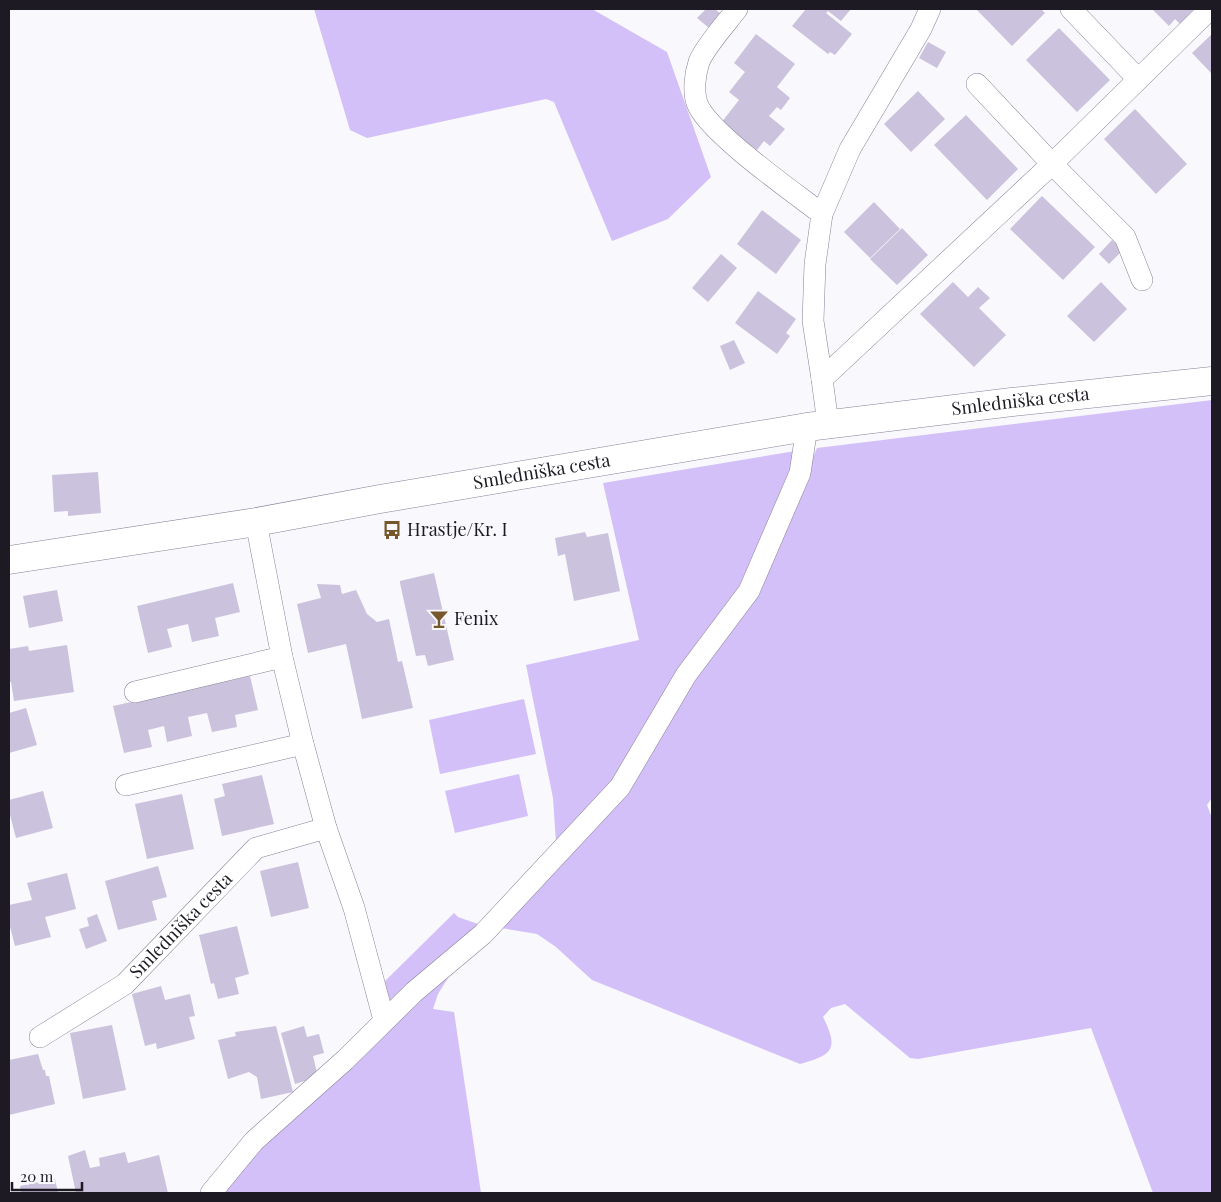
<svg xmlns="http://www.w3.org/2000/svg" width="1221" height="1202" font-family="'Playfair Display',serif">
	<rect width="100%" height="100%" fill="#f9f8fd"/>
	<g fill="#d4c0f9">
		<path d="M314,9H592L667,52L711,177L668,219L612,241L554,102L546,99L367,138L350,130Z"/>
		<path d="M1212,400V798L1207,805L1212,818V1193H1153L1091,1028L918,1059L910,1058L845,1004L831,1008L823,1017C839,1049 833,1055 800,1064L592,980L556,947L537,934L501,928L635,770L753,594L817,448Z"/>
		<path d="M795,451V468L745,588L622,772L556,843L553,798L526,665L639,640L603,483Z"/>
		<path d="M524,699L536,754L440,774L429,720Z"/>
		<path d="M519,774L528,816L455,833L445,791Z"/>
		<path d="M454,913L458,917L481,925L438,994L433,1009L454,1012L481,1193H218L223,1185L381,1027V985Z"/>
	</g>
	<g fill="#cbc2dd">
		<path d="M706,9H715L721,14L709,28L697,18Z"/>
		<path d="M806,9H851L841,21L828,11L826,13L852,34L835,55L830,52L828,54L792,26Z"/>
		<path d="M976,9H1041L1045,13L1012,46Z"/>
		<path d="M1152,9H1194L1180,24L1175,19L1169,26Z"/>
		<path d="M1059,28L1110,80L1077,112L1026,60Z"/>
		<path d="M756,34L795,64L777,87L790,98L781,110L777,107L769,116L785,129L770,146L764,141L757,150L721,123L739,100L729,92L745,72L734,63Z"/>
		<path d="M1212,34V74L1192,53Z"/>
		<path d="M928,42L946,52L937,68L919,58Z"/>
		<path d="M918,91L945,119L911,152L884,124Z"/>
		<path d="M1135,109L1187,164L1156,194L1104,139Z"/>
		<path d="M966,115L1018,169L987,200L934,145Z"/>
		<path d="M1042,196L1095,247L1063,280L1010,229Z"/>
		<path d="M874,202L900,229L870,258L844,232Z"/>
		<path d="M762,210L801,240L776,274L737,244Z"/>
		<path d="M902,228L928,255L897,285L870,259Z"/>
		<path d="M1112,240L1123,250L1109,264L1099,254Z"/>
		<path d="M721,254L737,268L708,302L692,288Z"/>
		<path d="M953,282L968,297L978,287L990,298L979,308L1006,335L974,367L920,314Z"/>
		<path d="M1101,282L1127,309L1094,342L1067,316Z"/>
		<path d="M758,291L796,319L786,333L790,336L777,354L735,323Z"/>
		<path d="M734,340L745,363L730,370L720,346Z"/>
		<path d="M98,472L101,513L68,516V511L54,512L52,475Z"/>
		<path d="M585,532L587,537L608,533L620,591L574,601L565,554L558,556L555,538Z"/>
		<path d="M434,573L454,660L428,666L425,655L416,656L400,583V581Z"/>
		<path d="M233,583L240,612L215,618L219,636L192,642L188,624L167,629L172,647L148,653L137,606Z"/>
		<path d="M317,584L340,585L342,594L356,590L367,614L377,622L389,619L398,662L402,661L413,708L362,719L346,644L308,653L297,604L321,598Z"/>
		<path d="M57,590L63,621L29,628L23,596Z"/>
		<path d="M67,645L74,692L14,701L11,682H9V649L28,646L29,651Z"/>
		<path d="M250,676L258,710L235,715L237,727L212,732L207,713L188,717L192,736L167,742L164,726L148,730L152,747L124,753L113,706Z"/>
		<path d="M26,708L37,745L9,753V713Z"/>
		<path d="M262,775L274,824L222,836L214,799L225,796L222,784Z"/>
		<path d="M43,791L53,828L16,838L9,811V800Z"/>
		<path d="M182,794L194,849L147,859L135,804Z"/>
		<path d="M298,862L309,908L271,917L260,871Z"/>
		<path d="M158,866L167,897L152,901L157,920L118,930L105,881Z"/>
		<path d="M67,873L76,909L45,917L51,937L15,946L9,923V905L32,900L27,883Z"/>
		<path d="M97,914L107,941L86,949L79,929L89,926L87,918Z"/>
		<path d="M237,926L249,974L235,978L239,994L218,999L214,983L211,984L199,935Z"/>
		<path d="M161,986L165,1000L190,994L195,1016L189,1017L195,1039L157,1049L156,1043L145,1046L132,994Z"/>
		<path d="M112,1025L126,1090L83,1099L70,1033Z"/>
		<path d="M276,1026L293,1092L261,1099L257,1077L249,1072L228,1079L218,1040L236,1036L235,1032Z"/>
		<path d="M304,1026L307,1037L319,1034L324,1053L313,1056L318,1077L295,1084L281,1033Z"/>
		<path d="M38,1054L43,1070H41H45L46,1076H49L55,1104L9,1115V1060Z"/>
		<path d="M85,1150L90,1168L100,1166L99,1158L125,1152L128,1163L159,1155L168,1193H76L68,1156Z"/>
		<path d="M55,1179L58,1193H21L20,1186Z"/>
	</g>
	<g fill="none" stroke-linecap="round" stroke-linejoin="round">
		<g stroke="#888099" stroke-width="22">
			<g id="street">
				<path d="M737,9C728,21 704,48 699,62C695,74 693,91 697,103C706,131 796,194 822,214"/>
				<path d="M1071,9L1138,79"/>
				<path d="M977,84L1052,164L1125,237L1142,280"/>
				<path d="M822,379L813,321L815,264L822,214L850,149L921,29L930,9"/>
				<path d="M828,424L822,379L1052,164L1210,9"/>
				<path d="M256,522L282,657L303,744L326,828L354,908L384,1020"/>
				<path d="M135,692L282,657"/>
				<path d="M126,785L303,744"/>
				<path id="s1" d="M40,1037L125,984L256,848L326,828"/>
				<path d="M211,1193L254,1141L345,1060L414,992L483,934L620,787L686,675L749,591L800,473L807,427"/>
			</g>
		</g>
		<g stroke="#888099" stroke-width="29">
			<g id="secondary">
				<path id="s2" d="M9,560L256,522L380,499L807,427L1012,402L1212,381"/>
			</g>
		</g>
		<use href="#street" stroke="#fff" stroke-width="21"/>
		<use href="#secondary" stroke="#fff" stroke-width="28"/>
	</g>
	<defs>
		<g id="bus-bare" transform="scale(1.5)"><path d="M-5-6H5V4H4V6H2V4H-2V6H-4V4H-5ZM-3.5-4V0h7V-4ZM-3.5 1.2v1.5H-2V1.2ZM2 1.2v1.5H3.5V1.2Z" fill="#76582c" stroke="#f9f8fd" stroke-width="2.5" paint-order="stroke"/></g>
		<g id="bar-bare" transform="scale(1.5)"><path d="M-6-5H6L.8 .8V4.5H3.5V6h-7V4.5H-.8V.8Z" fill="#76582c" stroke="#f9f8fd" stroke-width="2.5" paint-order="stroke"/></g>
	</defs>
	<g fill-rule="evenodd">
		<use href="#bus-bare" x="392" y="530"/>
		<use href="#bar-bare" x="439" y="619"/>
	</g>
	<g text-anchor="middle" stroke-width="4.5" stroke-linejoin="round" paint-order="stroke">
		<g font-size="18" fill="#1e1a24" stroke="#f9f8fd">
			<text dy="6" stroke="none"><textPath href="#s2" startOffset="1024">Smledniška cesta</textPath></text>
			<text dy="6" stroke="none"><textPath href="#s2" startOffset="540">Smledniška cesta</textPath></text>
			<text dy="6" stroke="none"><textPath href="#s1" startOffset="181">Smledniška cesta</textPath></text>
		</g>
		<g font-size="18" fill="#1e1a24" stroke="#f9f8fd" text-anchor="start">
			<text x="407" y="536">Hrastje/Kr. I</text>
			<text x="454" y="625">Fenix</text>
		</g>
	</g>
	<rect width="1221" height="1202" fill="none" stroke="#1e1a24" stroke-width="20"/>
	<path d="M12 1182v8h70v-8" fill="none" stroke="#1e1a24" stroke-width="2.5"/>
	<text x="20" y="1182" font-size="15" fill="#1e1a24" stroke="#f9f8fd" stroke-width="4" paint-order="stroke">20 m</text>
</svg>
